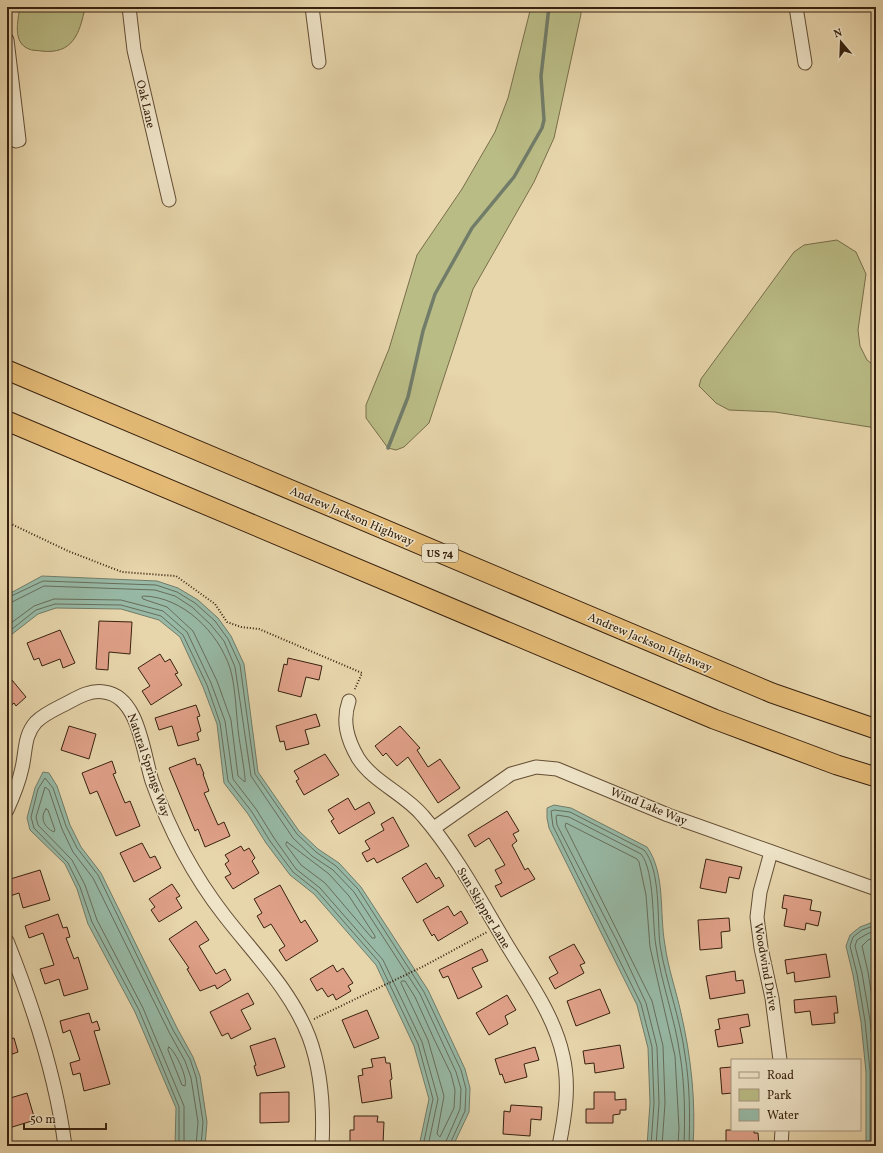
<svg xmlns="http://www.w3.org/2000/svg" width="883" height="1153" font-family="Vollkorn,serif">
	<rect width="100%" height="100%" fill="#e7d5ab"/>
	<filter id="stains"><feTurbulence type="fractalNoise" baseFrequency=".005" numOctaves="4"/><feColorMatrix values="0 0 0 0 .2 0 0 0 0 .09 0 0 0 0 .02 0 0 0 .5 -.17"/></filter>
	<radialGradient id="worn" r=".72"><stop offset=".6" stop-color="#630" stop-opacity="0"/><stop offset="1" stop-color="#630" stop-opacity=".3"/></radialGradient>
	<g fill="#babc86" stroke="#786e4a">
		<path d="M20,7H85C80,33 73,55 41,51C38,50 32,51 29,49C12,43 18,20 20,7Z"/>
		<path d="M531,7H580L581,14L554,138L534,182L473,289L429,423L404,447L396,450L388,448L366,418V405L389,349L417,255L462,189L495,132L508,98Z"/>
		<path d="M837,240L856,252L866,274L858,330L860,346L867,360L876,367V428L775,412L729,410L716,403L699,386L701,379L794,252L804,245Z"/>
	</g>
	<g fill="#97b9a6" stroke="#717c69">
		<path d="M42,576L157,581L178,588L198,600L218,618L231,636L244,664L258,772L299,831L318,849L339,863L361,887L428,990L465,1069L470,1088L469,1112L453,1146H419L429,1099L414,1046L376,965L314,894L290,875L266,843L248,814L224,783L217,724L203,687L180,637L159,620L121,609L56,608L38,614L7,638V595Z"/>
		<path d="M43,772L49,773L57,786L70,825L81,847L101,873L177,1028L193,1057L200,1076L207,1122L205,1146H175L176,1108L135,1012L88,924L77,889L65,864L30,830L27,818L35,788Z"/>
		<path d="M554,805L571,808L647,847C666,874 659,913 665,945C668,968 676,990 681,1013C691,1056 696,1102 693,1146H647L650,1103L648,1048L637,1005L549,828L547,818V808Z"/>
		<path d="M876,921V1146H866V1072L861,1022L853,975L846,946L850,935L860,927Z"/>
	</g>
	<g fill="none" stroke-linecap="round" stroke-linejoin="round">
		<g stroke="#676d5a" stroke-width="1">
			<path d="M144,596C183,597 218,632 230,668C236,688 236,716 239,737C240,745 246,778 245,782L238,776L231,720L217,681L193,631L167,607L143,599L142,597Z"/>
			<path d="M7,598L43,581L156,585L177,592L195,603L215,621L228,639L240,665L255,774L297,834L316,852L336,866L358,889L424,992L461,1070L466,1089L465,1111L449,1146"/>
			<path d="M7,603L12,602L44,586L155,590L175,596L192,607L211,625L224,641L235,667L251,776L293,838L312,856L333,870L354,892L420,994L456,1072L461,1089L460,1109L444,1146"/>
			<path d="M7,626L34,606L54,599L121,600L163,611L187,632L211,683L225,721L233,779L256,809L274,838L296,869L320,888L383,960L422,1042L438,1099L428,1146"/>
			<path d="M7,633L36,610L55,604L121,605L161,616L183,635L207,685L220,723L228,781L252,812L270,841L293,872L317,891L379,962L418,1044L433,1099L423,1146"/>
			<path d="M46,809L48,810L55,830L54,832C45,828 39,818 46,809Z"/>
			<path d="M287,842L329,874L349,896L375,936V938H372L325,883L301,865L286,845Z"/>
			<path d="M876,937L868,940L862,946L868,972L876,1024"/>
			<path d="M402,981H405L415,997L434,1039L451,1074L455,1090L454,1108L440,1137L437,1134L444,1096L428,1040L401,983Z"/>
			<path d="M169,1047C176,1052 188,1078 185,1086L182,1085L168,1050Z"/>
			<path d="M179,1146V1107L139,1010L92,922L80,887L68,863L34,828L31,817L38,789L45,778L53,788L66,826L77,848L98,875L173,1030L190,1059L196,1077L203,1122L201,1146"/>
			<path d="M184,1146V1106L143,1008L97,920L85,885L72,860L38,825L36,817L45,787L49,790L62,829L73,852L93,878L169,1032L185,1061L191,1078L198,1122L196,1146"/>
			<path d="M651,1146L654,1103L652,1047L641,1004L553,826L551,811L554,810L570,812L644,850C661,870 657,919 660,945C666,982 680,1017 685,1055C690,1085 690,1116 689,1146"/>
			<path d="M656,1146L659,1103L657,1047L646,1003L617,941L557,825L556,817L557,815L569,817L641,854C655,871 652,924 656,946C661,983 675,1018 680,1055C685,1085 685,1116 684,1146"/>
			<path d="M662,1146L665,1103L663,1046L652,1001L565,826L566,823L637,859L639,862L646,895L650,947L675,1056L679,1128L678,1146"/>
			<path d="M870,1146V1071L865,1021L857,974L850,946L853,937L862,930L876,925"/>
			<path d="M875,1146V1071L870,1020L862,973L855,946L857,940L865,935L876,930"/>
		</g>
		<path stroke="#717c69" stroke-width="3.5" d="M388,448L408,397L423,331L435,294L472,228L514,177L542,128L544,120L541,76L549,7"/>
	</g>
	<g fill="#dfa088" stroke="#37210e">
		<path d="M99,621L132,622L130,654L109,652L108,670L96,669Z"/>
		<path d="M60,630L75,663L63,668L60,659L42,666L39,658L34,660L27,643Z"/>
		<path d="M160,654L165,662L170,659L178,673L175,674L182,685L151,705L142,691L150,686L138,668Z"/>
		<path d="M288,658L322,666L319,680L306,677L301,697L278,691L284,664L287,665Z"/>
		<path d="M7,674L26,697L16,706L14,703L7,709Z"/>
		<path d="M196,705L200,716L197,717L201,731L197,733L199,740L178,746L172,726L159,730L155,718Z"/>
		<path d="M316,714L320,726L305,730L309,744L286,750L284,741L280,742L276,726Z"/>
		<path d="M69,726L96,734L89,759L61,750Z"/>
		<path d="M400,726L420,748L417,750L428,767L440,759L460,788L438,803L408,757L397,766L386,753L383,756L375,746Z"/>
		<path d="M325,754L339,775L304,795L296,781L299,779L294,771Z"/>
		<path d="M195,758L197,765L200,764L204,774H203L209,791L204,793L218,825L224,822L230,836L205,847L198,829L195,831L169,768Z"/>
		<path d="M112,761L116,773L113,774L125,803L130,801L140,826L116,836L97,791L90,794L82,773Z"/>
		<path d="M348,798L355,810L369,802L375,813L339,834L331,821L334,819L328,810Z"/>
		<path d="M507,811L519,831L513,834L517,841L512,845L525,870L528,868L535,879L501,897L495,886L502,883L495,870L505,865L489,838L475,847L468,835Z"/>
		<path d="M393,817L409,846L377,863L374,858L367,862L362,853L370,849L365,841L384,830L381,824Z"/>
		<path d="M142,843L150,858L155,856L161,868L134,882L120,853Z"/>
		<path d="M241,846L244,851L249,848L255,858L252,861L259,873L233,889L225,877L231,874L225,864L229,861L225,855Z"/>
		<path d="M706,859L742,867L739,879L729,877L726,893L700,888Z"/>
		<path d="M426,863L436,879L439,877L444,886L417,903L402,878Z"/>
		<path d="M40,870L50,900L23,908L19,893L7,897V880Z"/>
		<path d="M172,884L180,896L176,898L182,908L159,922L151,910L155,907L149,899Z"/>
		<path d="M280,885L301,923L305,920L318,941L286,961L279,950L285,946L271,924L264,928L257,916L262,913L254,899Z"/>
		<path d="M784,895L812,900L810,910L821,912L818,926L806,923L805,930L784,926L787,909L782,908Z"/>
		<path d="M448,906L454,916L461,911L468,923L438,941L434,934L432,936L423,920Z"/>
		<path d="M58,914L63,928L67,927L70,937L66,938L74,959L78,957L88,989L64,996L59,979L45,984L40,969L54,965L43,933L29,938L25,926Z"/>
		<path d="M729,918L730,931L721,932L722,948L700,950L698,920Z"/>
		<path d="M196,921L209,940L199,946L216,974L225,969L231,980L217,989L215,985L200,991L187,969L189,968L169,939Z"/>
		<path d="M574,944L585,963L580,965L584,973L555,989L549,978L558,973L549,957Z"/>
		<path d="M482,949L488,961L472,968L482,987L458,999L448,976L443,978L439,970Z"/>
		<path d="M826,954L830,977L795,982L794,972L787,974L785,960Z"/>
		<path d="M333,965L337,972L343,968L353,983L348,986L351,991L336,1000L333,994L328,997L322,988L317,991L310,979Z"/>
		<path d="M735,971L736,981L743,980L745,993L710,999L706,976Z"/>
		<path d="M600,989L610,1013L576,1026L567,1001Z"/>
		<path d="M248,993L254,1004L241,1010L251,1029L231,1039L228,1033L222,1036L210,1012Z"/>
		<path d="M507,995L516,1010L505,1016L508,1024L489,1035L476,1013Z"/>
		<path d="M836,996L838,1013H834L835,1023L812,1025L810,1011L795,1013L794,1000Z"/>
		<path d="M367,1010L379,1038L354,1048L342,1020Z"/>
		<path d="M89,1013L92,1023L97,1021L100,1030L94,1031L110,1084L84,1091L80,1073L73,1075L70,1063L80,1060L70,1030L63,1033L60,1021Z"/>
		<path d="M748,1014L750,1026L740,1028L743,1043L718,1047L715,1030L720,1029L718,1019Z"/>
		<path d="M14,1038L18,1052L7,1056V1040Z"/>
		<path d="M275,1038L285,1067L257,1076L254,1066L256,1065L250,1046Z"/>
		<path d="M620,1045L624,1068L595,1073L594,1063L585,1064L583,1051Z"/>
		<path d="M535,1047L539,1060L524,1064L527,1077L505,1083L502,1074L500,1075L495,1059Z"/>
		<path d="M385,1057L386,1063H390L392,1079L390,1080L392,1098L362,1103L358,1076L363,1075L362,1069L373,1067L371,1059Z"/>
		<path d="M732,1067V1093L722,1094L720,1068Z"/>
		<path d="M289,1092V1122L260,1123V1093Z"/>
		<path d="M594,1092H615V1100L626,1099V1110H620V1114L613,1115V1123H586V1109H594Z"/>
		<path d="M27,1093L35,1120L9,1128L7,1120V1099Z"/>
		<path d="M511,1105L542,1107L541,1120L531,1119L530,1136L503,1134L504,1111L510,1112Z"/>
		<path d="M354,1116H378L377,1122H384L383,1144H350V1130H354Z"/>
		<path d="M726,1130H754V1133H758L759,1145L726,1146Z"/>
	</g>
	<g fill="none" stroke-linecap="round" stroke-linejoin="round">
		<g stroke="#634e35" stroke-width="15">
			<g id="minor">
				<path d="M129,7L134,50L169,200"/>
				<path d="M312,7L319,62"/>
				<path d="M796,7L805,63"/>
				<path d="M7,40L19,140L16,141"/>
				<path d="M349,701C342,721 347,739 358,758C374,783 404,793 423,816C455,853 479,898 504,940C526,977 554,1014 563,1056C570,1086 565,1116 559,1146"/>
				<path d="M7,810C13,797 19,782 22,768C26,751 24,735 36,722C45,713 58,708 69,702C80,696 91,690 104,692C139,696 143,753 152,781C169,829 193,875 224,915C254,954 291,990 309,1037C322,1072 324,1109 322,1146"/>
				<path d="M434,828L511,774L536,767L557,769L668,815L876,889"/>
				<path d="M771,852L760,892L757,917L761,948L772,998L780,1060"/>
				<path d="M7,941C33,1006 56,1076 65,1146"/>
				<path d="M781,1146L782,1130"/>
			</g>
		</g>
		<g stroke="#37210e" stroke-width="21">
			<g id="highway">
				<path d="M7,370L772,693L876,729"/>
				<path d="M7,421L714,719L837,765L876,777"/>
			</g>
		</g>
		<g stroke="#37210e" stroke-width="2" stroke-dasharray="1 2" stroke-linecap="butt">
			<path d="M7,522L68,551L122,572L176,576L215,604L227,622L241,627L259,629L362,673L354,691"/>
			<path d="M314,1019L424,966L487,932"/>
		</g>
		<use href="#minor" stroke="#efe4c8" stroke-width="13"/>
		<use href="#highway" stroke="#e4ba76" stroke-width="19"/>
	</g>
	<g text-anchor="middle" stroke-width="3" stroke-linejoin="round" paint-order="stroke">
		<rect fill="#efe4c8" stroke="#6e5c46" stroke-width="1" x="422" y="544" width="36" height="18" rx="3"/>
		<g font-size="11" font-weight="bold" fill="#37210e">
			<text x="440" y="557">US 74</text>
		</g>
		<g font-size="12" fill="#37210e" stroke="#efe4c8">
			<text transform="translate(146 104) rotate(77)" y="4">Oak Lane</text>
			<text transform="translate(352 516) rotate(23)" y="4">Andrew Jackson Highway</text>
			<text transform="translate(650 642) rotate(23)" y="4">Andrew Jackson Highway</text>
			<text transform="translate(149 765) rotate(71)" y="4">Natural Springs Way</text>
			<text transform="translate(649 806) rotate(22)" y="4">Wind Lake Way</text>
			<text transform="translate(484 908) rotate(59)" y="4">Sun Skipper Lane</text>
			<text transform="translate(766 967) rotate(80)" y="4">Woodwind Drive</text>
		</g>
	</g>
	<rect width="883" height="1153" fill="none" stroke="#e7d5ab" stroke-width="24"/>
	<rect x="8" y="8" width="867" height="1137" fill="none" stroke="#37210e" stroke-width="2"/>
	<rect x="12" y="12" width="859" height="1129" fill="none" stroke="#37210e"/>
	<rect x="731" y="1059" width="130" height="72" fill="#efe4c8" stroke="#a5967e"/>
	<rect x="739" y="1072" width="20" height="6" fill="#efe4c8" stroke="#a5967e"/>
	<text x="767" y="1079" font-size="12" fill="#37210e">Road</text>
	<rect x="739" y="1089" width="20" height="12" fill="#babc86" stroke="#a5967e"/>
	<text x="767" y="1099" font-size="12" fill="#37210e">Park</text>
	<rect x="739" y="1109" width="20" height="12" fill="#97b9a6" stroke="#a5967e"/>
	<text x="767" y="1119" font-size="12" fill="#37210e">Water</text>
	<g transform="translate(841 42) rotate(341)" stroke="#efe4c8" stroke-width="3" paint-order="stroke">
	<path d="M0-3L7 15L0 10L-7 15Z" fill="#37210e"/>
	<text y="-6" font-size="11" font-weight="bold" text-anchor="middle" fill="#37210e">N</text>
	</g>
	<path d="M24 1123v6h82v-6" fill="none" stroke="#37210e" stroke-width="2"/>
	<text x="30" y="1123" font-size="12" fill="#37210e" stroke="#efe4c8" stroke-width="3" paint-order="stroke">50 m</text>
	<rect width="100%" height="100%" filter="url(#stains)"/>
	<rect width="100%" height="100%" fill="url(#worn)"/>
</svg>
